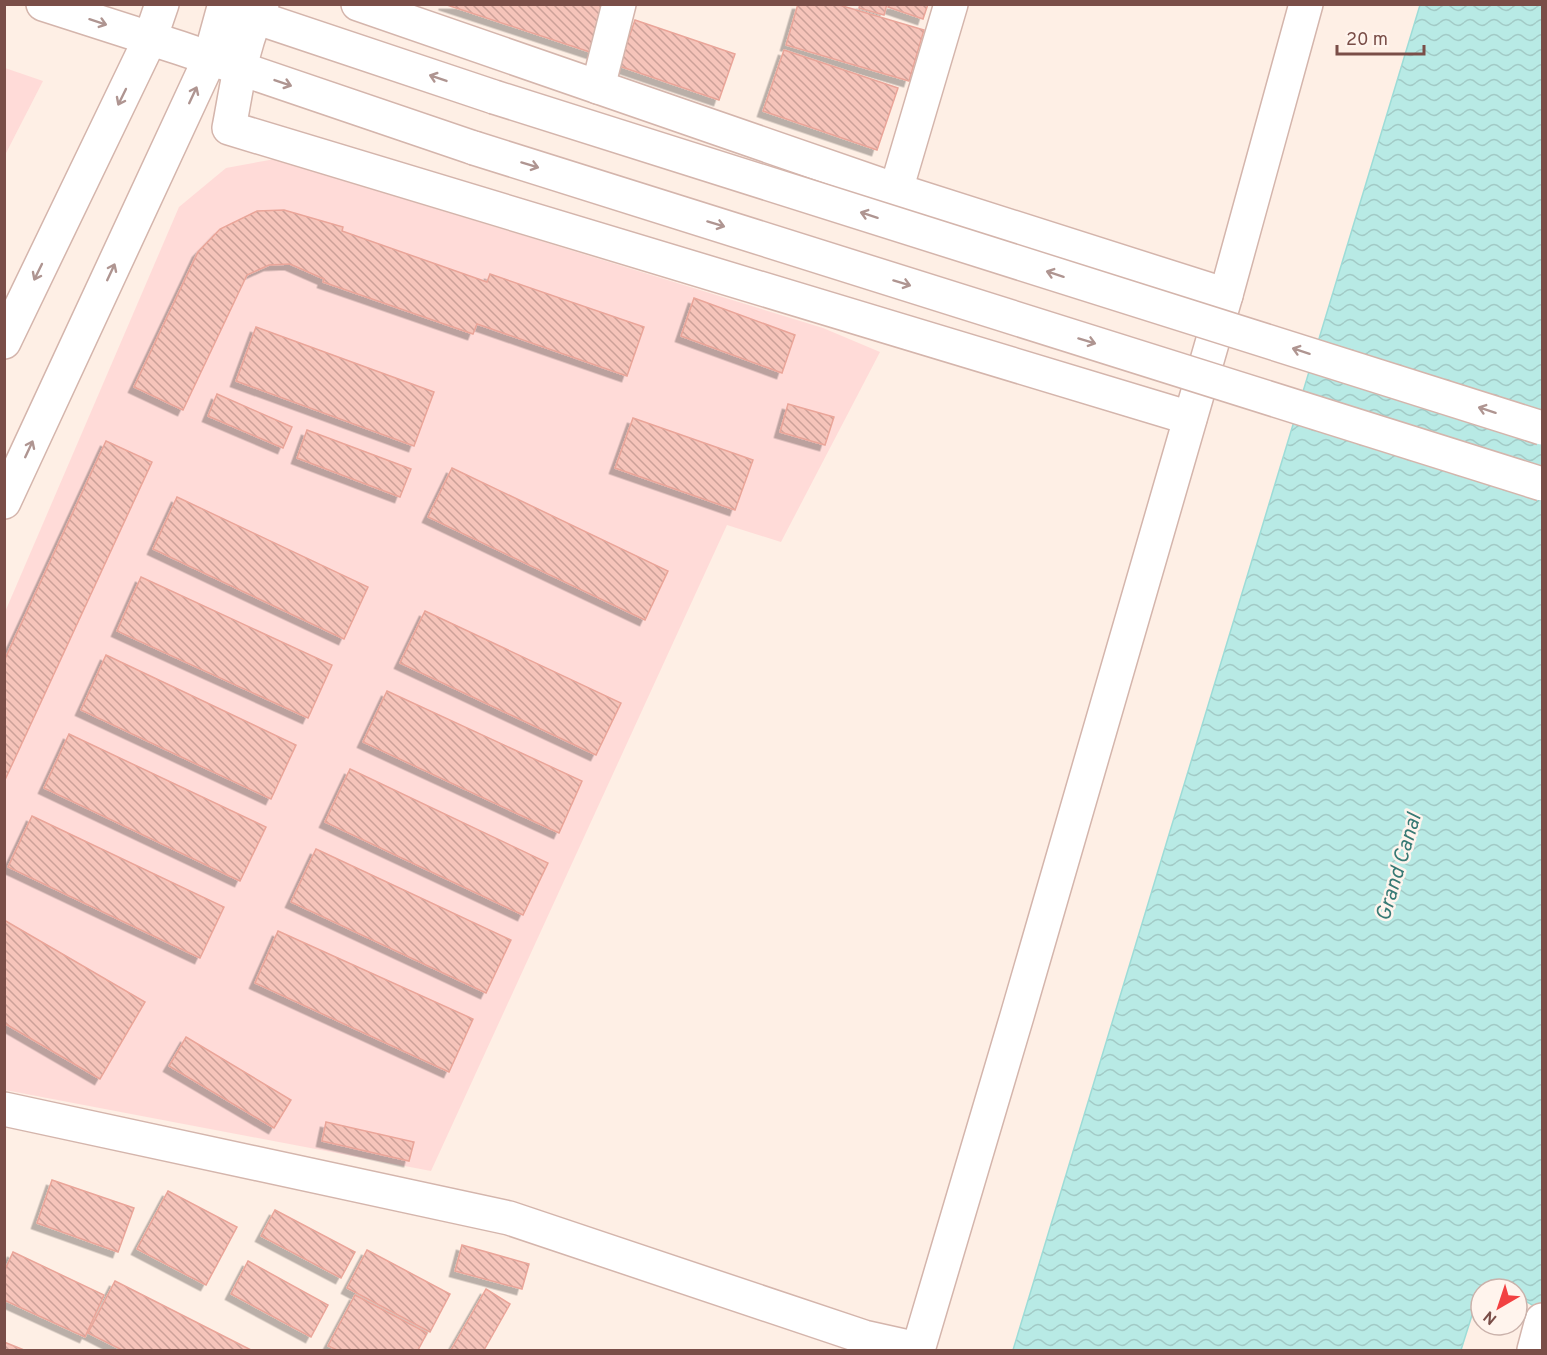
<svg xmlns="http://www.w3.org/2000/svg" width="1547" height="1355" font-family="Overpass,sans-serif">
	<defs>
		<pattern id="water-waves" width="16" height="10" patternUnits="userSpaceOnUse" patternTransform="scale(1.5)"><rect width="16" height="10" fill="#b8eae5"/><path d="M0 5q4-4 8 0t8 0" fill="none" stroke="#a2cac6"/></pattern>
		<pattern id="building-back-hatch" width="6" height="6" patternUnits="userSpaceOnUse" patternTransform="scale(1.5)"><rect width="6" height="6" fill="#f6c4ba"/><path d="M-1 5l2 2M0 0l6 6M5-1l2 2" fill="none" stroke="#cca199"/></pattern>
		<filter id="shadow"><feDropShadow dx="-5.5" dy="5.5" stdDeviation="0" flood-color="#0004"/></filter>
	</defs>
	<rect width="100%" height="100%" fill="#feefe5"/>
	<g fill="#ffdbd8">
		<path d="M5,68L43,81L5,155L4,68Z"/>
		<path d="M275,159L823,328L880,352L781,542L727,525L431,1171L5,1090V612L179,207L226,168Z"/>
	</g>
	<path fill="url(#water-waves)" stroke="#9ddcd7" stroke-width="1.5" d="M1420,5H1542V1311L1517,1296V1289H1481V1305L1473,1312L1461,1350H1013Z"/>
	<g fill="url(#building-back-hatch)" stroke="#eaa599" stroke-width="1.5" filter="url(#shadow)">
		<path d="M444,4H614L599,55Z"/>
		<path d="M798,4H836L924,30L909,81L786,45Z"/>
		<path d="M860,4H887L884,15L859,8Z"/>
		<path d="M889,4H928L923,19L888,7Z"/>
		<path d="M635,20L735,54L719,100L619,66Z"/>
		<path d="M784,50L898,88L877,150L763,111Z"/>
		<path d="M284,210L343,227L342,231L487,282L490,274L644,327L627,376L477,324L473,334L323,282L324,279L290,264L269,265L247,275L183,410L134,387L198,252L220,229L257,211Z"/>
		<path d="M694,298L795,335L782,373L681,336Z"/>
		<path d="M256,327L434,392L414,446L236,381Z"/>
		<path d="M217,394L292,427L283,448L208,416Z"/>
		<path d="M788,404L834,417L825,445L780,432Z"/>
		<path d="M633,418L753,460L735,510L615,468Z"/>
		<path d="M307,430L411,469L400,497L297,458Z"/>
		<path d="M106,441L152,462L4,782V661Z"/>
		<path d="M452,468L668,571L645,620L428,517Z"/>
		<path d="M177,497L368,587L344,639L153,549Z"/>
		<path d="M141,577L332,665L308,718L117,631Z"/>
		<path d="M425,611L621,703L596,755L400,663Z"/>
		<path d="M106,655L296,745L271,799L81,710Z"/>
		<path d="M387,691L582,781L559,833L363,742Z"/>
		<path d="M69,734L266,827L240,881L44,788Z"/>
		<path d="M350,769L548,863L523,915L325,822Z"/>
		<path d="M32,816L224,907L200,958L8,867Z"/>
		<path d="M316,849L511,940L486,993L291,902Z"/>
		<path d="M4,920L145,1002L100,1079L4,1023Z"/>
		<path d="M278,931L473,1019L449,1072L255,983Z"/>
		<path d="M186,1037L291,1100L274,1128L169,1066Z"/>
		<path d="M326,1122L414,1142L409,1161L322,1141Z"/>
		<path d="M52,1180L134,1208L118,1252L37,1223Z"/>
		<path d="M168,1191L237,1227L206,1285L137,1249Z"/>
		<path d="M275,1210L355,1252L341,1278L261,1236Z"/>
		<path d="M462,1245L529,1264L522,1289L455,1271Z"/>
		<path d="M367,1250L450,1294L430,1332L347,1288Z"/>
		<path d="M13,1252L104,1295L85,1337L4,1300V1272Z"/>
		<path d="M248,1261L328,1305L311,1337L231,1294Z"/>
		<path d="M115,1281L251,1350H122L88,1333Z"/>
		<path d="M486,1289L510,1304L484,1350H451Z"/>
		<path d="M355,1295L427,1333L418,1350H337L328,1346Z"/>
		<path d="M4,1342L24,1350H4Z"/>
	</g>
	<g fill="none" stroke-linecap="round" stroke-linejoin="round">
		<g stroke="#d4b5ac" stroke-width="36">
			<g id="minor">
				<path d="M43,4L180,48L474,148"/>
				<path d="M262,4C242,42 237,87 229,128L1190,418"/>
				<path d="M358,4L896,190L1226,295"/>
				<path d="M234,10L494,97"/>
				<path d="M598,87L619,4"/>
				<path d="M896,190L951,4"/>
				<path d="M4,342L150,39L162,4"/>
				<path d="M4,502L210,58L224,7"/>
				<path d="M4,1109L509,1218L864,1337L918,1349"/>
				<path d="M918,1350L1017,1016L1226,295L1306,4"/>
				<path d="M1534,1350L1542,1320"/>
			</g>
		</g>
		<use href="#minor" stroke="#fff" stroke-width="33"/>
		<g stroke="#d4b5ac" stroke-width="36" stroke-linecap="butt">
			<g id="minor-bridge">
				<path d="M494,97L1542,428"/>
				<path d="M474,148L1542,484"/>
			</g>
		</g>
		<use href="#minor-bridge" stroke="#fff" stroke-width="33"/>
	</g>
	<defs><path id="oneway-shaft" d="M-6 0H5M1.5-3L5.5 0L1.5 3" fill="none" stroke-width="1.6" stroke-linecap="round" stroke-linejoin="round" transform="scale(1.5)"/></defs>
	<g stroke="#af9591">
		<use href="#oneway-shaft" transform="translate(98 22) rotate(18)"/>
		<use href="#oneway-shaft" transform="translate(438 78) rotate(-161)"/>
		<use href="#oneway-shaft" transform="translate(283 83) rotate(19)"/>
		<use href="#oneway-shaft" transform="translate(193 95) rotate(-65)"/>
		<use href="#oneway-shaft" transform="translate(122 97) rotate(116)"/>
		<use href="#oneway-shaft" transform="translate(530 165) rotate(17)"/>
		<use href="#oneway-shaft" transform="translate(869 215) rotate(-162)"/>
		<use href="#oneway-shaft" transform="translate(716 224) rotate(17)"/>
		<use href="#oneway-shaft" transform="translate(38 272) rotate(116)"/>
		<use href="#oneway-shaft" transform="translate(111 272) rotate(-65)"/>
		<use href="#oneway-shaft" transform="translate(1055 274) rotate(-162)"/>
		<use href="#oneway-shaft" transform="translate(902 283) rotate(17)"/>
		<use href="#oneway-shaft" transform="translate(1087 341) rotate(17)"/>
		<use href="#oneway-shaft" transform="translate(1301 351) rotate(-162)"/>
		<use href="#oneway-shaft" transform="translate(1487 410) rotate(-162)"/>
		<use href="#oneway-shaft" transform="translate(29 449) rotate(-65)"/>
	</g>
	<g text-anchor="middle" stroke-width="5" stroke-linejoin="round" paint-order="stroke">
		<g font-size="21" font-style="italic" fill="#377974" stroke="#fff4ed">
			<text transform="translate(1398 867) rotate(-73)" y="7">Grand Canal</text>
		</g>
	</g>
	<rect width="1547" height="1355" fill="none" stroke="#7a4e48" stroke-width="12"/>
	<g transform="translate(1499 1307) rotate(219)"><circle r="28" fill="#fff4ed" stroke="#cab2ab" stroke-width="1.5"/>
	<path d="M0-4.5L10 22L0 15L-10 22Z" fill="#f24142"/>
	<text y="-9" font-size="16" font-weight="bold" text-anchor="middle" fill="#7a4e48">N</text>
	</g>
	<path d="M1337 45v9h87v-9" fill="none" stroke="#7a4e48" stroke-width="3"/>
	<text x="1346" y="45" font-size="18" fill="#7a4e48" stroke="#fff4ed" stroke-width="4.5" paint-order="stroke">20 m</text>
</svg>
